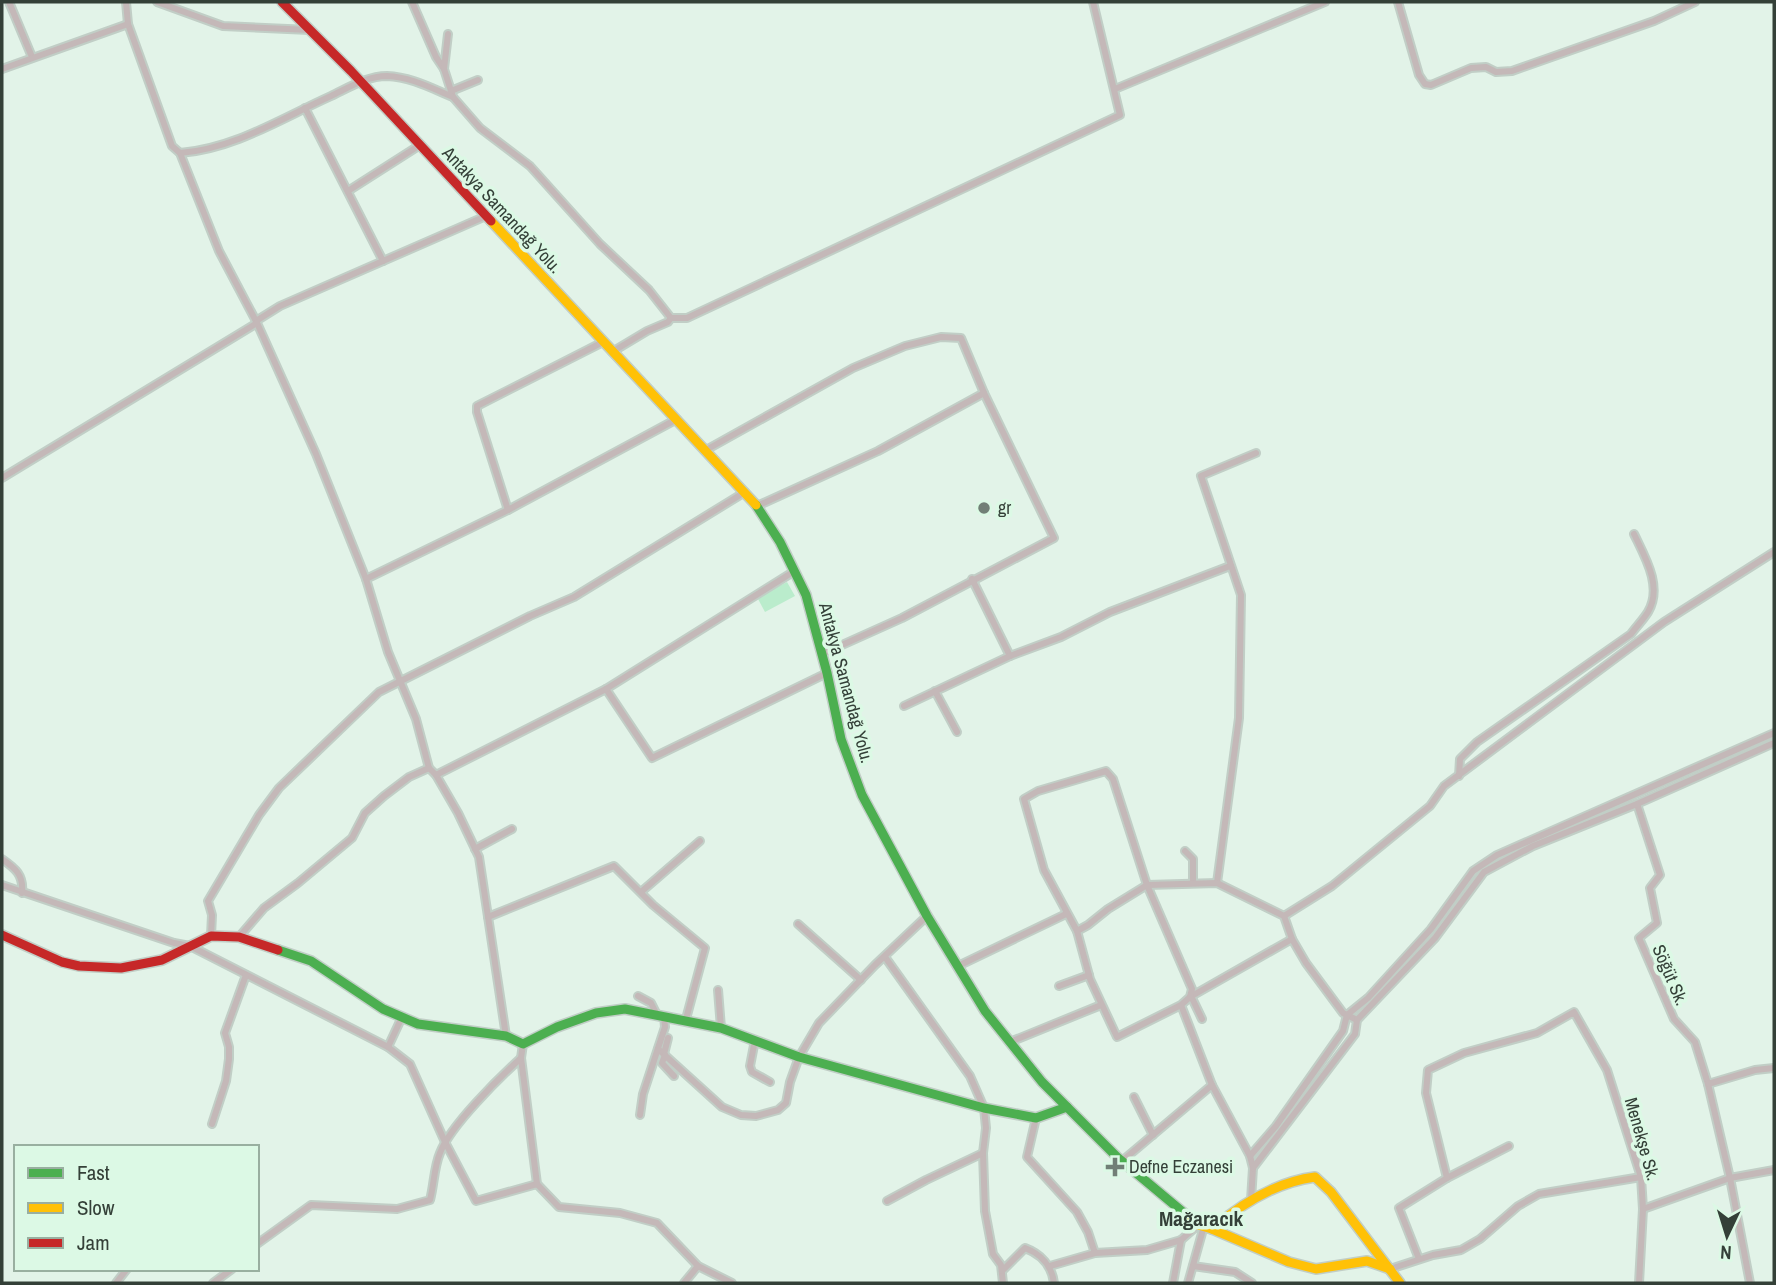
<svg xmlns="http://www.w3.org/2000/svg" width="1776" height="1285" font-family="'Archivo Narrow',sans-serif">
	<rect width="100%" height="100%" fill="#e2f3e8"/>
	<path fill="#baeccc" d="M787,582L795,596L765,612L757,597Z"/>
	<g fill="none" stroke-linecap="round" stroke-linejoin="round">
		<g stroke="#c1cec6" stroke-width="10">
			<g id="street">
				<path d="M9,2L32,57"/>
				<path d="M126,2L128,24L172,146L180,153L219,251L257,323L316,454L366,579L388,652L416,719L429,768L436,775L458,813L479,857L506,1036"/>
				<path d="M157,2L223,26L310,30"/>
				<path d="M412,2L436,57L444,69"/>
				<path d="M1398,2L1419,75L1425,84L1431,85L1471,68L1486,67L1496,72L1512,71L1654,21L1695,2"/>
				<path d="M448,34L444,69L453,97L480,128L530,166L600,244L649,290L671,318"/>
				<path d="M2,69L128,24"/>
				<path d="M1115,89L1325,2"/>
				<path d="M451,91L478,80"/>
				<path d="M305,108L383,261"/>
				<path d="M180,153C234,149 282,118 331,96C348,88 367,76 387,76C411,77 431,88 453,97"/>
				<path d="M348,191L420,145"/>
				<path d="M256,321L280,306L486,216"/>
				<path d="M612,352L647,331L668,322L671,318H687L1120,115L1093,2"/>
				<path d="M706,450L853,368L905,346L941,337L961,338L984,393L1054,538L902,618L822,654"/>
				<path d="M2,478L257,323"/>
				<path d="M757,506L878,451L984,393"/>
				<path d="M508,510L477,412V406L603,342"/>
				<path d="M366,579L508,510L677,419"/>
				<path d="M972,579L1010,656"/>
				<path d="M606,689L652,758L827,673"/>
				<path d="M935,691L957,732"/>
				<path d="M904,706L1010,656L1061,637L1110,612L1230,566"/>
				<path d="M436,775L606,689L793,572"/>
				<path d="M1459,776L1460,759L1477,742L1631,634C1636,627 1643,620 1648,612C1663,587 1645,557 1634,534"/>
				<path d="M1637,804L1660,875L1650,888L1657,923L1639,938L1674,1019L1695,1042L1708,1084L1730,1178L1750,1283"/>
				<path d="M475,849L512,829"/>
				<path d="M1185,851L1193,859V883"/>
				<path d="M2,859C15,868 24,875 22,893"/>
				<path d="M1217,883L1239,718L1241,595L1201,476L1256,453"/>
				<path d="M2,885L174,943L190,946L388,1047L410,1064L445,1142L476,1201L537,1184"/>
				<path d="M641,892L700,841"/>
				<path d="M1284,916L1332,886L1430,806L1444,786L1664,622L1774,552"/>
				<path d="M488,917L614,866L653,905L705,948L686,1019"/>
				<path d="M798,924L861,980"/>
				<path d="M1077,931L1088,925L1108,909L1147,885L1217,883L1284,916L1292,939L1306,963L1343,1013L1357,1020"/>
				<path d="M211,936L212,915L208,901L259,815L279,788L379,692L530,616L574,597L745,492"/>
				<path d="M239,937L264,908L298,883L352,838L365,813L384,796L409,777L429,768"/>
				<path d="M885,957L970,1076L984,1108L986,1128L983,1153L985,1211L993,1254L1001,1265L1003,1283"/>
				<path d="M958,966L1066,914"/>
				<path d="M1059,986L1089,975"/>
				<path d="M718,990L721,1028"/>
				<path d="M638,996L651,1003L657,1015"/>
				<path d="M1191,996L1202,1019"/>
				<path d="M1190,997L1292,939"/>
				<path d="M1181,1005L1190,997L1192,989L1147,885L1113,779L1106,771L1038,791L1024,799L1044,870L1077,931L1090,979L1117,1037L1181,1005L1212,1085L1250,1156L1253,1168L1251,1200"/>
				<path d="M755,1040L750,1066L752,1072L770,1082"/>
				<path d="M1010,1042L1101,1005"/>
				<path d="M523,1044L521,1058L537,1184L559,1207L620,1213L657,1223L698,1266L732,1283"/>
				<path d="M388,1047L402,1017"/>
				<path d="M658,1049L722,1107L741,1115L756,1116L778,1110L786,1103L790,1082L799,1057L819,1023L875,965L927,916"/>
				<path d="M664,1054L668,1038"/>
				<path d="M665,1055L662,1063L674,1076"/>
				<path d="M1708,1084L1755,1070L1774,1068"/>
				<path d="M1134,1097L1153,1135"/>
				<path d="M640,1115L643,1094L665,1027L664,1016"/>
				<path d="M1036,1118L1027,1157L1077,1212L1088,1232L1095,1253"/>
				<path d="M212,1124L226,1081L229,1059V1047L225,1033L246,975"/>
				<path d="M1250,1156L1276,1126L1343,1031L1347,1015L1368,998L1431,929L1473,871L1497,855L1774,733"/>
				<path d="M1122,1161L1212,1085"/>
				<path d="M1253,1168L1355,1034L1357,1020L1435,938L1484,872L1533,846L1637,804L1774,743"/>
				<path d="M1447,1178L1509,1146"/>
				<path d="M887,1201L926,1180L983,1153"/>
				<path d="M1643,1209L1730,1178L1774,1170"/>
				<path d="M257,1244L311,1205L397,1209L430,1200C434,1185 434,1167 440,1153C450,1126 499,1078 521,1058"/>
				<path d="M1419,1259L1399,1208L1447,1178L1426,1093L1428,1070L1464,1053L1537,1033L1574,1012L1607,1070L1641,1177L1643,1209L1639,1283"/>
				<path d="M1050,1266L1095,1253L1147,1250L1181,1240"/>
				<path d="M1193,1266L1235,1272L1252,1283"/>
				<path d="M1390,1269L1433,1255L1461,1250L1480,1239L1518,1206L1539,1194L1641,1177"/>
				<path d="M1002,1271L1025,1248C1041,1254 1052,1266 1054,1283"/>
				<path d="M116,1283L127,1269"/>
				<path d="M213,1283L232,1269"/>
				<path d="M684,1283L698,1266"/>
				<path d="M1173,1283L1181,1240L1198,1225"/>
				<path d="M1188,1283L1204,1226"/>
			</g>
		</g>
		<g stroke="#c1cec6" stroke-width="12">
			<g id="fast">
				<path d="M756,505L780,542L806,595L827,673L841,739L862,795L927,916L985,1011L1042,1082L1117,1157L1190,1218"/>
				<path d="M278,950L311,961L383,1009L418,1024L506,1036L523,1044L557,1027L596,1013L625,1009L721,1028L799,1057L984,1108L1036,1118L1067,1107"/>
			</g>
		</g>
		<g stroke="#c1cec6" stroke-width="12">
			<g id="slow">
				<path d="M491,221L756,505"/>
				<path d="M1190,1218L1198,1225L1212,1229C1241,1204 1276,1182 1315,1177L1331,1192L1400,1283"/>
				<path d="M1212,1229L1289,1262L1316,1269L1367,1261L1390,1269"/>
			</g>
		</g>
		<g stroke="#c1cec6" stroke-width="12">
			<g id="jam">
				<path d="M282,2L351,71L491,221"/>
				<path d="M2,935L62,962L79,966L121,968L162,960L211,936L239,937L278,950"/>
			</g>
		</g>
		<use href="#street" stroke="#c4b8b8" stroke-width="6"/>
		<use href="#fast" stroke="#4caf50" stroke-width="9"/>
		<use href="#slow" stroke="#ffc107" stroke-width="9"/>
		<use href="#jam" stroke="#c62828" stroke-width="9"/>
	</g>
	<g fill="#717f76" stroke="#dcf9e5" stroke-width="2.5">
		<circle cx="984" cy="508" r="7"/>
		<path d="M1111.5 1156.5h7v7h7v7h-7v7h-7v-7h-7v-7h7z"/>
	</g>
	<g text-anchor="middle" stroke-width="7" stroke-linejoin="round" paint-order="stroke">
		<g font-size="18" fill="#344038" stroke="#dcf9e5">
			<text transform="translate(502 210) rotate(47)" y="6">Antakya Samandağ Yolu.</text>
			<text transform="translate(846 683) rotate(75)" y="6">Antakya Samandağ Yolu.</text>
			<text transform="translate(1670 975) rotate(67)" y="6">Söğüt Sk.</text>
			<text transform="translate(1642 1139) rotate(74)" y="6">Menekşe Sk.</text>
		</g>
		<g font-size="18" fill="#344038" stroke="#dcf9e5" text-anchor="start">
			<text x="998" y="514">gr</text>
			<text x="1129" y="1173">Defne Eczanesi</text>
		</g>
		<g font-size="21" font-weight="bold" fill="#344038" stroke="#dcf9e5">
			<text x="1201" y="1226">Mağaracık</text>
		</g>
	</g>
	<rect width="1776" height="1285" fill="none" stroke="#344038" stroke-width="7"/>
	<rect x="14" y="1145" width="245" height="126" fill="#dcf9e5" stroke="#99afa0" stroke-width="2"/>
	<rect x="28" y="1168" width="35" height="10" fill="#4caf50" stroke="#99afa0" stroke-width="2"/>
	<text x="77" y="1180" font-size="21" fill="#344038">Fast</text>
	<rect x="28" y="1203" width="35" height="10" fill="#ffc107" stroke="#99afa0" stroke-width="2"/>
	<text x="77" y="1215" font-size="21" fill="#344038">Slow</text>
	<rect x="28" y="1238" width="35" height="10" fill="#c62828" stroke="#99afa0" stroke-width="2"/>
	<text x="77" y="1250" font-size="21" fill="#344038">Jam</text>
	<g transform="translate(1727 1236) rotate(184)" stroke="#dcf9e5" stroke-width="5" paint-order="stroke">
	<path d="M0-5L12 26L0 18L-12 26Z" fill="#344038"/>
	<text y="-10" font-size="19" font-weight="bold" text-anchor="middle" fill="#344038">N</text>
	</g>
</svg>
